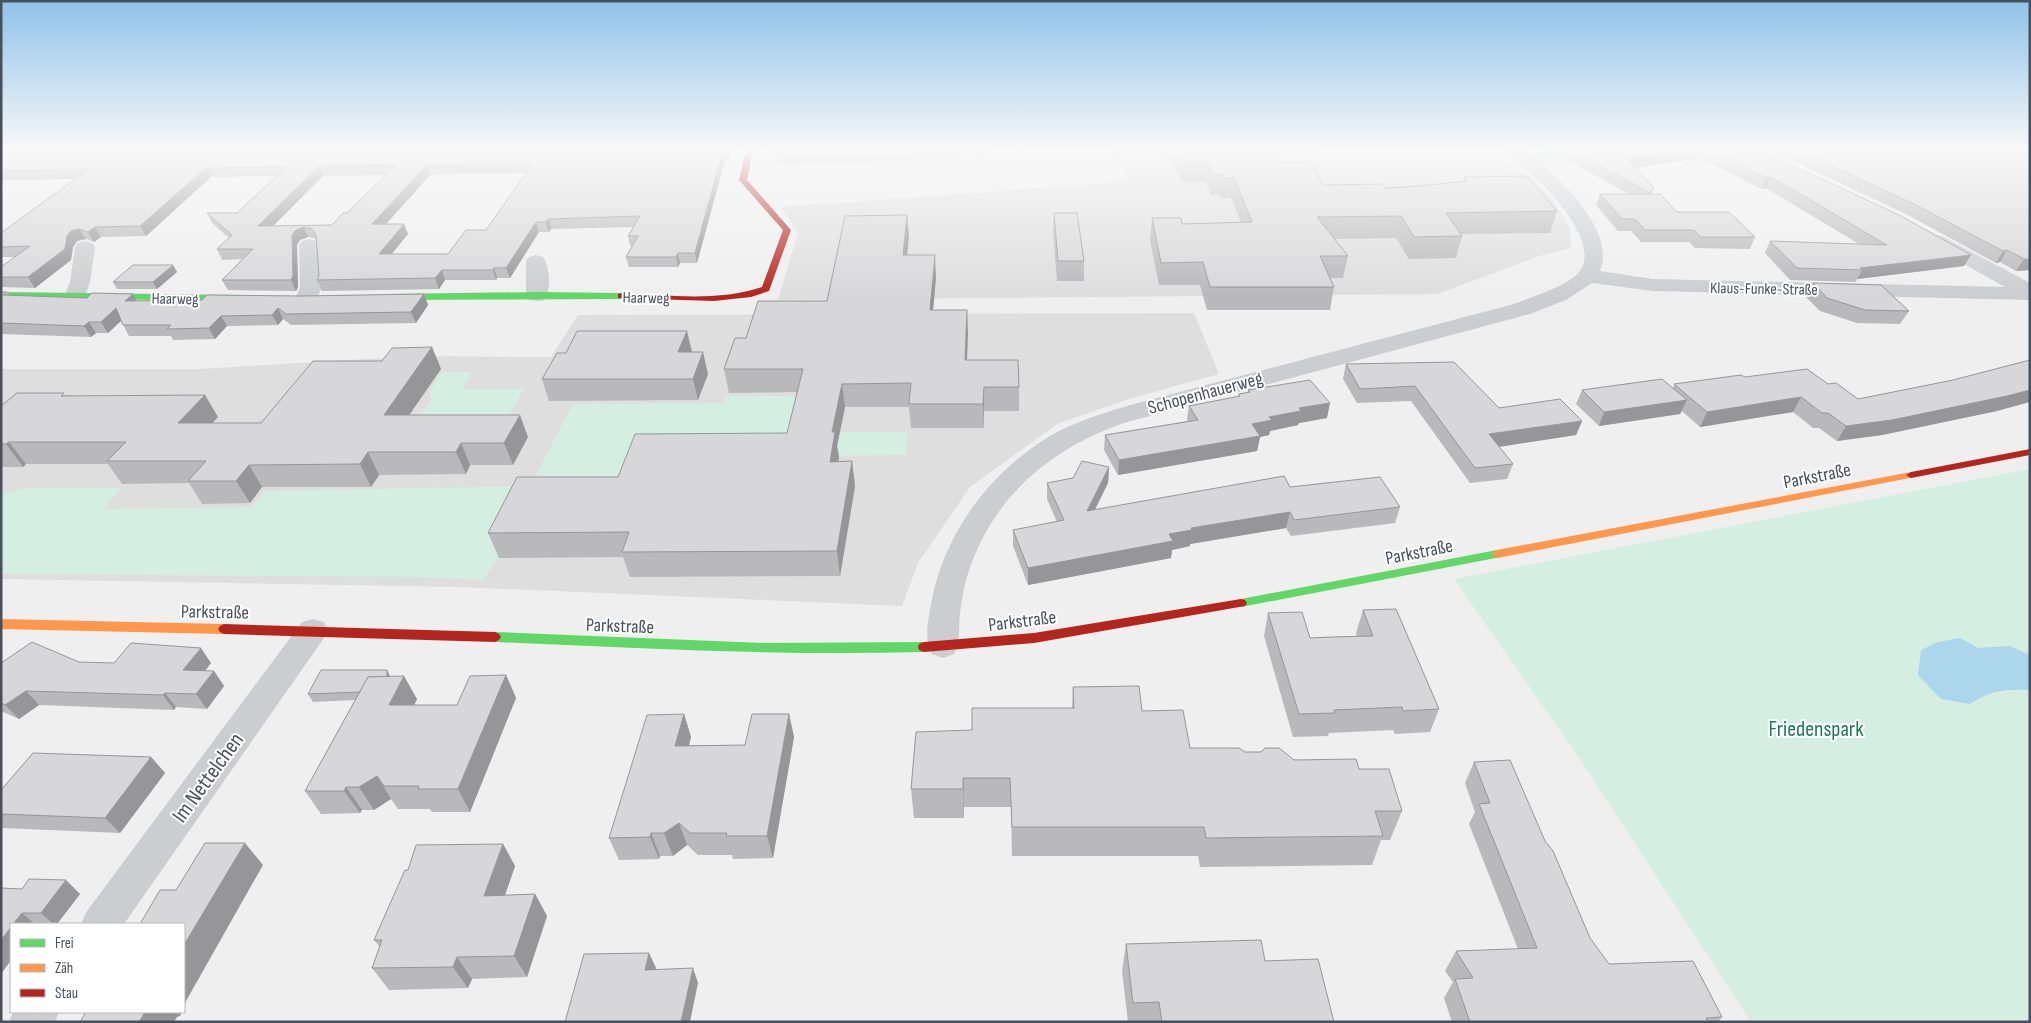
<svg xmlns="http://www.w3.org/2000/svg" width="2031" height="1023" font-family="'Sofia Sans Condensed',sans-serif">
	<rect width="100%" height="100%" fill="#f0efef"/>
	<g fill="#dededf">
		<path d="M1115,150H1320L1327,157L1492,153L1532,177L1553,200L1570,228L1571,248L1542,255L1437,294L778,300L798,233L781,207L1084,185L1129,180L1111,151Z"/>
		<path d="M1194,313L1219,374L1129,399L1057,424L970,487L918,563L902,606L460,587L1,579V369H200L414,356L551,357L578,315Z"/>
	</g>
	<g fill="#d4eee1">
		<path d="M442,372H471L463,389H524L498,434L407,435L432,399L429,393Z"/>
		<path d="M726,396H803L797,432H907L906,455L639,457L626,488H538L484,580L423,577L1,574V494L26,488H121L103,509L252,507L265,491L530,486L573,404L724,403Z"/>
		<path d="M2030,469V1022H1751L1580,759L1454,579Z"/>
	</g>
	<path fill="#abd6eb" d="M1960,638L1978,648L2010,646L2030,655V690C2005,689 1991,690 1970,704L1941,699L1918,675L1921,650L1938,642Z"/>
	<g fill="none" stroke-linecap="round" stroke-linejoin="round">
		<g fill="#cbcdd0" fill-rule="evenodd">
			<path d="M1504,150H1524L1529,154L1552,150H1592L1590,154L1584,155L1540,163C1567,185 1615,233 1600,271L1653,279L2005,287L1930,245L1927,241L1930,237L1937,235L1944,237L2030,283V300L1653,291L1592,283L1566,300L1530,314L1127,422C1049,448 987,501 965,584C963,593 961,604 960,614C958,628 961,641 954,654L943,658L932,654C923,639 929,616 932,599C946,528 996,465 1059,431C1082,420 1106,412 1130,405L1514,304C1530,298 1569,285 1579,272C1601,246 1553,194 1536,178C1526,169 1511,161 1504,150Z"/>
			<path d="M309,239L316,241L319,245L322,287L314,304L306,305L298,304L295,299L300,287L299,245L302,241Z"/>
			<path d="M85,241L92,243L95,247L90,282L83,302L75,303L67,302L64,297L70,282L75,247L78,243Z"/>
			<path d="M536,255L543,257C550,266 551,290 545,300L537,301L529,300L526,295V261L529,257Z"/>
			<path d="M313,619L324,622L328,630L324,638L124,924H81L87,911L302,622Z"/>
			<path d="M13,1012H59L55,1022H9Z"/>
		</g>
		<g fill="#63d668" fill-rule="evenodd">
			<path d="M1,292L241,295L245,298L241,301L1,298Z"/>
			<path d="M537,292L621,293L625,296L621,299L389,300L385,297L389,294Z"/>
			<path d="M1497,550L1503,554L1501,557L1241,607L1237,606L1235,603L1237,600L1241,599Z"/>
			<path d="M495,632L763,643L924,642L929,644L930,647L929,650L924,652C781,656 638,648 495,642L491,640L489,637L491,634Z"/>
		</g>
		<g fill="#ff974d" fill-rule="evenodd">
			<path d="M1911,472L1915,473L1916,475L1915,477L1497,558L1491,554L1497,550Z"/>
			<path d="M1,619L224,624L228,626L230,629L228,632L224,634L1,629Z"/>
		</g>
		<g fill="#b3261e" fill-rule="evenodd">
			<path d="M746,150H753L747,180L791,230L769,291L751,297L714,301L618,298V294L621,293C668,295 717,302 762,287L783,230L739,180Z"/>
			<path d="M2030,449V455L1911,478L1906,475L1911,472Z"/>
			<path d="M1241,599L1245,600L1247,603L1245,606L1034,643L924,652L919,650L918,647L919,644L924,642L1034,633Z"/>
			<path d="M224,624L495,632L499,634L501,637L499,640L495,642L224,634L220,632L218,629L220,626Z"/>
		</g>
	</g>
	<g fill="#b9b9bb" fill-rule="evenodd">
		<path d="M92,150H733L728,160H725L697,263H680L678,267H629L626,257L632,246H630L628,236L633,227L551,229L549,232H539L510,278H497L496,280H445L439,289L322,291L317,280L319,276L317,239L308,237L300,240L297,245L298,287L296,291L228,290L222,280L242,259L222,260L217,249L229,238L212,223L207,213H237L276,176L211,177L146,236L101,237L94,242L86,239L77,241L73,247L71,260L35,288L1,287V267L16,257H1V233L75,179L1,180V152ZM526,173L486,230L448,254H392L408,234L386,224L431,174ZM386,175L347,213L332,225L273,226L323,176Z"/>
		<path d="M776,150H987V152L959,155V157L887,161L778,164Z"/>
		<path d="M1163,150H1266L1276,163L1323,185L1385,188L1409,187L1462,182L1464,177L1557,211L1550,233L1461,234L1462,236L1456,258L1409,259L1396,238L1335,239L1348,256L1343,278H1330L1334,287L1330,310H1207L1200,285H1159L1150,240L1152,218L1182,224L1241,222L1231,198H1221L1219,195H1211L1206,182H1183Z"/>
		<path d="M1570,150H1759L1971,255L1964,266L1857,279L1856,282L1790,280L1765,253L1770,241L1859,244L1766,188L1762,189L1699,158L1634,168L1654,188L1651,194L1677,212L1755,237L1750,249L1695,248L1689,242H1641L1631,231H1618L1596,205L1600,194H1629L1567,160Z"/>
		<path d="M1770,150H2030V270L2016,271L2000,262L1996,263L1908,215Z"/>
		<path d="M1054,213L1084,261V281H1057L1053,232Z"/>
		<path d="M907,215L909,236L907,255L936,277L933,310L968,332L967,360L1019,387V411H984V428H911L909,407H845L837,446L839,457L838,462L852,461L855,486L840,576L630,577L623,557L499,558L488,533L618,477L787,433L797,392L729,393L724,369L746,338L827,301Z"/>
		<path d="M173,265L177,272L157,289H117L113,282Z"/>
		<path d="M1813,283L1909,311L1900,324L1857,323L1820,311L1806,297Z"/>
		<path d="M1,292H7L9,295L137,301L202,300L301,296L424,294L428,305L416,323L291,325L283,319L278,325L227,326L215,339L173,340L171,336H129L121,321L108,333H96L91,337L1,334Z"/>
		<path d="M432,347L441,369L409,415L528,437L513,465H470L466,474L379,475L371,487H262L250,503L202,504L189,483L122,484L108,464H26L23,467H1V406L66,395L218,417L212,423H261L382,361Z"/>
		<path d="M691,352L708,374L698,400L549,401L542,379L692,352Z"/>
		<path d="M1346,364L1499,408L1582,421L1576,435L1499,447L1513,464L1507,479L1470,483L1411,401L1357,403L1343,379Z"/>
		<path d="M1745,377L1828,384L1858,399L1997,411L1882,435L1837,441L1819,428H1813L1793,412L1700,427L1682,411L1680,414L1599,426L1576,404L1582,390L1673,388L1674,384Z"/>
		<path d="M1248,390L1327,418L1299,423L1298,425L1270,431L1269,435L1260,437L1257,451L1118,475L1104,450L1105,435L1188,421L1187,420L1189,406L1238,397L1239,394L1248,393Z"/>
		<path d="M1109,467L1108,483L1095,510L1290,487L1400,507L1395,523L1291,536L1286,528L1190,544V546L1172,550L1171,558L1028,585L1013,546V530L1057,522L1047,499V483L1073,478Z"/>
		<path d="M1363,610L1439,709L1430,732L1395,734L1393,730L1329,733L1328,736L1293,737L1264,636L1268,613L1310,638L1357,636L1356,633Z"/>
		<path d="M1,663H211L205,671H214L224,686L207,709L176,707L174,710L39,705L19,719L1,711Z"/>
		<path d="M506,675L516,698L470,812H432L430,809H398L391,799L374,810H362L360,813L321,814L305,791L355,700L313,702L308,694L390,676L417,699L414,705H457Z"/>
		<path d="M1073,687L1142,711L1190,748L1245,752L1359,769L1402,811L1390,840H1381L1372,865L1200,867L1198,856H1012L1011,807H964V818H914L911,789L972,730L1072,708Z"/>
		<path d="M684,714L691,737L689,745H745L789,714L794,737L773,858L733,859L732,855H698L687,845L673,856H660L659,859L619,860L609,838Z"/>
		<path d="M151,757L165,773L120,833L1,828V790Z"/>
		<path d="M1474,762L1545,841L1590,938L1609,964L1722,1017L1718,1022H1452L1444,998L1453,982L1445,971L1456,951L1518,949L1469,824L1475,812L1465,783Z"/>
		<path d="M503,844L515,866L505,895L535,894L547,916L527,977L472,979L468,988L389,990L372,968L380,947L374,940L408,870Z"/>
		<path d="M1,888L80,894L57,924H11V960L1,974Z"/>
		<path d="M1126,944L1265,961L1334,1022H1128L1122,971Z"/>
	</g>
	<g fill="#969698">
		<path d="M723,150L725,160L697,263L695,253Z"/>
		<path d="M727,150H733L728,160Z"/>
		<path d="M958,150H987V152L959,155Z"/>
		<path d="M1683,150H1702L1699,158L1621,170L1626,159Z"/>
		<path d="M427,165L431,174L376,235L372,224Z"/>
		<path d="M319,166L323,176L263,236L258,226Z"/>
		<path d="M206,168L211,177L146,236L140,226Z"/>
		<path d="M1771,177L1766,188L1762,189L1767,178Z"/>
		<path d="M907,215L909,236L905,277L903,255Z"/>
		<path d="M548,219L551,229L549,232L546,222Z"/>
		<path d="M536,222L539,232L510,278L506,268Z"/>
		<path d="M404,224L408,234L383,264L379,254Z"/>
		<path d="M95,227L101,237L94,242L88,232Z"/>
		<path d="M304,227L308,237L300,240L297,245L298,287L296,291L291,280L292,235L296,230Z"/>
		<path d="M79,229L86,239L77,241L73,247L71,260L35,288L28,277L71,231Z"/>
		<path d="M2007,250L2000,262L1996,263L2003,251Z"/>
		<path d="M678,253L680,263L678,267L676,257Z"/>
		<path d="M935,255L936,277L931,333L930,310Z"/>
		<path d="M1971,255L1964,266L1857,279L1862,270L1860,268Z"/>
		<path d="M2024,259H2030V270L2016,271Z"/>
		<path d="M173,265L177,272L157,289L153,282Z"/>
		<path d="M494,268L497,278L496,280L493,270Z"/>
		<path d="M442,270L445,280L439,289L435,278Z"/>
		<path d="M133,294L139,305L125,301Z"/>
		<path d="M424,294L428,305L416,323L411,312Z"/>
		<path d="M116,308L123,319L108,333L101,322Z"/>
		<path d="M278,308L283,319L278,325L272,315Z"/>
		<path d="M967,310L968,332L966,384L965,360Z"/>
		<path d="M221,316L227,326L215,339L209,328Z"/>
		<path d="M89,322L96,333L91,337L84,326Z"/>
		<path d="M687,331L692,352L683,374L678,352Z"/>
		<path d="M432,347L441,369L394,437L384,415Z"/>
		<path d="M703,352L708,374L698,400L693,379Z"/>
		<path d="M842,384L845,407L837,446L839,457L834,486L830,462L832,432Z"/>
		<path d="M984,387V428L983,404Z"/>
		<path d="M2030,390V402L1997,411L1882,435L1837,441L1846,426Z"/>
		<path d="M205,395L218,417L192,445L178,423Z"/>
		<path d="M1801,397L1793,412L1700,427L1707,412Z"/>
		<path d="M1687,400L1680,414L1599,426L1604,412Z"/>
		<path d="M1330,403L1327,418L1299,423L1298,425L1270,431L1269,435L1260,437L1257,451L1118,475L1119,460L1252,424L1269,417L1299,408Z"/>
		<path d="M520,415L528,437L513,465L504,443Z"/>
		<path d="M1582,421L1576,435L1484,449L1489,434Z"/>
		<path d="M9,442L26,464L23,467L6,444Z"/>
		<path d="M461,443L470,465L466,474L456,452Z"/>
		<path d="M368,452L379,475L371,487L360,464Z"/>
		<path d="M852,461L855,486L840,576L837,551Z"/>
		<path d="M249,465L262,487L250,503L236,481Z"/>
		<path d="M1109,467L1108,483L1086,527L1087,511Z"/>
		<path d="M1290,512L1286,528L1190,544V546L1172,550L1171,558L1028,585V568L1191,528Z"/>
		<path d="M201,648L211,663L194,685L183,670Z"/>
		<path d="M387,670L391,678L387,691Z"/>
		<path d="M214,671L224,686L207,709L196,694Z"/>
		<path d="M506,675L516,698L470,812L458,789Z"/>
		<path d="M404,676L417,699L403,728L389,705Z"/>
		<path d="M26,691L39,705L19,719L5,705Z"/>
		<path d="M165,693L176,707L174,710L163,695Z"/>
		<path d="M684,714L691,737L683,769L675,746Z"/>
		<path d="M789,714L794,737L773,858L767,836Z"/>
		<path d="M151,757L165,773L120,833L105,818Z"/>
		<path d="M377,776L391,799L374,810L359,787Z"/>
		<path d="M963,778L964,807V818L963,789Z"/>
		<path d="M346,787L362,810L360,813L344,791Z"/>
		<path d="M679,823L687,845L673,856L664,833Z"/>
		<path d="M651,833L660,856L659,859L650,837Z"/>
		<path d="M245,843L263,865L186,1001L184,1006V945Z"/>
		<path d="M503,844L515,866L497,918L484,896Z"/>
		<path d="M66,880L80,894L57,924H53L41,913Z"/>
		<path d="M535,894L547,916L527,977L514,956Z"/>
		<path d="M22,913L35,924H13Z"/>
		<path d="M11,927V960L1,974V940Z"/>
		<path d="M649,953L656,968L651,985L645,970Z"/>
		<path d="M457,957L472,979L468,988L453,967Z"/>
		<path d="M693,968L698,983L690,1022H681Z"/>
		<path d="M145,1012H182L180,1016L177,1017L174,1022H139Z"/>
	</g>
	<g fill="#d7d7d9" stroke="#969698" fill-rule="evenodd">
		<path d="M93,150H723L695,253H678L676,257H626L638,236H628L640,216L548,219L546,222H536L506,268H494L493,270H442L435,278L317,280L319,276L316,235L312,229L304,227L296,230L292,235L293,276L291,280H222L253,249H217L232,235L207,213H237L287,167L206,168L140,226L95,227L88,232L79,229L71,231L67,236L65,249L28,277H1V267L30,246L1,247V233L89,169L1,171V152ZM533,163L486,230H466L448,254H379L404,224H372L427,165ZM396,165L347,213H343L332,225L258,226L319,166Z"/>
		<path d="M776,150H855L776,152Z"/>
		<path d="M1178,150H1266L1276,163L1311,162L1323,185L1383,184L1385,188L1409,187L1467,181L1464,177L1527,176L1557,211L1446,213L1462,236L1414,237L1401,216L1317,217L1348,256H1320L1334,287H1210L1203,262L1161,263L1152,218H1181L1182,224L1252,222L1234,178H1223L1222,174H1213L1208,161H1185Z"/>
		<path d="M1573,150H1683L1626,159L1654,188L1650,193Z"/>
		<path d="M1710,150H1759L1899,215L1971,255L1860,268L1862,270L1797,268L1770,241L1887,245L1771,177L1767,178Z"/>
		<path d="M1798,150H2030V259H2024L2007,250L2003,251L1914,204Z"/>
		<path d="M1600,194H1660L1677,212H1729L1755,237H1700L1694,230H1645L1635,219H1622Z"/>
		<path d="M1054,213H1077L1084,261H1058Z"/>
		<path d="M907,215L903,255H935L930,310H967L965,360H1018L1019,387H984L983,404H909L911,383L842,384L832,432H835L830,462L852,461L837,551L622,552L629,532L488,533L517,477H618L635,434L787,433L803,369H724L735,338H746L758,301H827L845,216Z"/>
		<path d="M133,265H173L153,282H113Z"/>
		<path d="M1813,283L1881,285L1909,311L1865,310L1827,298Z"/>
		<path d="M1,292H7L3,295L87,298L92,293L133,294L125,301L202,300L207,295L301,296L424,294L411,312L286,314L278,308L272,315L221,316L209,328L167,329L171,325H123L116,308L101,322H89L84,326L1,323Z"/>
		<path d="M577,331H687L678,352H703L693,379H542L557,353H566Z"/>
		<path d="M432,347L384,415H520L504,443H461L456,452H368L360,464L249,465L236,481H188L206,461H107L126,442H9L6,444H1V406L17,393H64L61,396L205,395L178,423H261L313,361H382L392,348Z"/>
		<path d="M2030,360V390L2007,396L1892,420L1846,426L1828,413H1822L1801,397L1707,412L1674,384L1741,375L1745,377L1807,369L1828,384L1836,383L1858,399L1953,380Z"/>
		<path d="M1454,362L1499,408L1560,399L1582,421L1489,434L1513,464L1475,468L1415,386L1360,389L1346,364Z"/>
		<path d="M1662,379L1687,400L1604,412L1582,390Z"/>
		<path d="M1310,380L1330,403L1299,408L1301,411L1269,417L1272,420L1252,424L1260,436L1119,460L1105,435L1198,420L1189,406L1240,396L1239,394L1250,392L1248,390Z"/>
		<path d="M1082,461L1109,467L1087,511L1284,476L1290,487L1380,477L1400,507L1294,520L1290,512L1191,528L1192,530L1169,534L1173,541L1028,568L1013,530L1064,520L1047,483L1073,478Z"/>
		<path d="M1396,609L1439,709L1403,711L1402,707L1334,710L1335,713L1299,714L1268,613L1302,612L1310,638L1331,637L1373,636L1363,610Z"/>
		<path d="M32,642L79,662L114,663L131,643L201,648L183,670L214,671L196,694L165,693L163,695L26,691L5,705L1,703V663Z"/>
		<path d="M321,670H387V677H368L360,692L308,694Z"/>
		<path d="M506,675L458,789H418L419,786H384L377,776L359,787H346L344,791H305L368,677L404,676L389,705H457L470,676Z"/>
		<path d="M1139,686L1142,711L1183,710L1190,748H1239L1245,752H1261L1265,748H1279L1294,760L1356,759L1359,769H1389L1402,811H1375L1383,836L1206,838L1204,827H1012L1010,778H963V789H911L916,732L972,730V708H1074L1073,687Z"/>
		<path d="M684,714L675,746L745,745L752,714H789L767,836H726L727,833H690L679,823L664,833H651L650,837L609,838L647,715Z"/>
		<path d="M33,753L151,757L105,818L1,814V790Z"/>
		<path d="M1510,760L1545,841L1553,851L1590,938L1609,964L1693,961L1722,1017L1706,1018L1708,1022H1470L1455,979L1473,978L1456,951L1537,948L1479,804L1490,803L1474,762Z"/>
		<path d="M205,843H245L184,945V924H140L160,890H176Z"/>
		<path d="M503,844L484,896L535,894L514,956L457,957L453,967L372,968L382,940H374L405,870H408L416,845Z"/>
		<path d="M29,879L66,880L41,913H22L13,924H11V927L1,940V888L22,889Z"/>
		<path d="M1261,940L1265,961L1318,959L1334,1022H1162L1159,1002L1133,1003L1126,944Z"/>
		<path d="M649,953L645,970L693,968L681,1022H565L584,954Z"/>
		<path d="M86,1012H145L139,1022H80Z"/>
	</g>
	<linearGradient id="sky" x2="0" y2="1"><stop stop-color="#8fc2e9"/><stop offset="0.51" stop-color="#f8f8f8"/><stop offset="1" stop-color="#f8f8f8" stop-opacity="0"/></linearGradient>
	<rect width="2031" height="294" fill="url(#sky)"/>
	<g text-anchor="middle" stroke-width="4" stroke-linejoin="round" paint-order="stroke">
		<g font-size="16" fill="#47505b" stroke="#fff">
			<text transform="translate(1764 288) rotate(1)" y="6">Klaus-Funke-Straße</text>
			<text transform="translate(646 297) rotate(1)" y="6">Haarweg</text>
			<text transform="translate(175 298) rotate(1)" y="6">Haarweg</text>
		</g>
		<g font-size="19" fill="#47505b" stroke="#fff">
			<text transform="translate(1205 392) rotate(-15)" y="7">Schopenhauerweg</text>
			<text transform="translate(1817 475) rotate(-11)" y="7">Parkstraße</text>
			<text transform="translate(1419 551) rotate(-11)" y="7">Parkstraße</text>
			<text transform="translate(215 611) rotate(1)" y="7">Parkstraße</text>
			<text transform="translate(1022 620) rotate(-7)" y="7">Parkstraße</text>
			<text transform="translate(620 625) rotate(2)" y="7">Parkstraße</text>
		</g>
		<g font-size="22" fill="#1a7a55" stroke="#fff">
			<text x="1816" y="736">Friedenspark</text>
		</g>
		<g font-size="22" fill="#47505b" stroke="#fff">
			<text transform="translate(207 777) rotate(-54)" y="8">Im Nettelchen</text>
		</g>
	</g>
	<rect width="2031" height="1023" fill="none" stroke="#47505b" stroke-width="5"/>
	<rect x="10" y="923" width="175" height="90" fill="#ffffff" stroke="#b5b9bd"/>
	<rect x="20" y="939" width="25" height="8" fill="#63d668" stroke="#b5b9bd"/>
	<text x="55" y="948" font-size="15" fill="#47505b">Frei</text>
	<rect x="20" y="964" width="25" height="8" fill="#ff974d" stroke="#b5b9bd"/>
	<text x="55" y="973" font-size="15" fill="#47505b">Zäh</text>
	<rect x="20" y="989" width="25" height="8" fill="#b3261e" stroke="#b5b9bd"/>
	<text x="55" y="998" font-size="15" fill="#47505b">Stau</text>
</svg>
